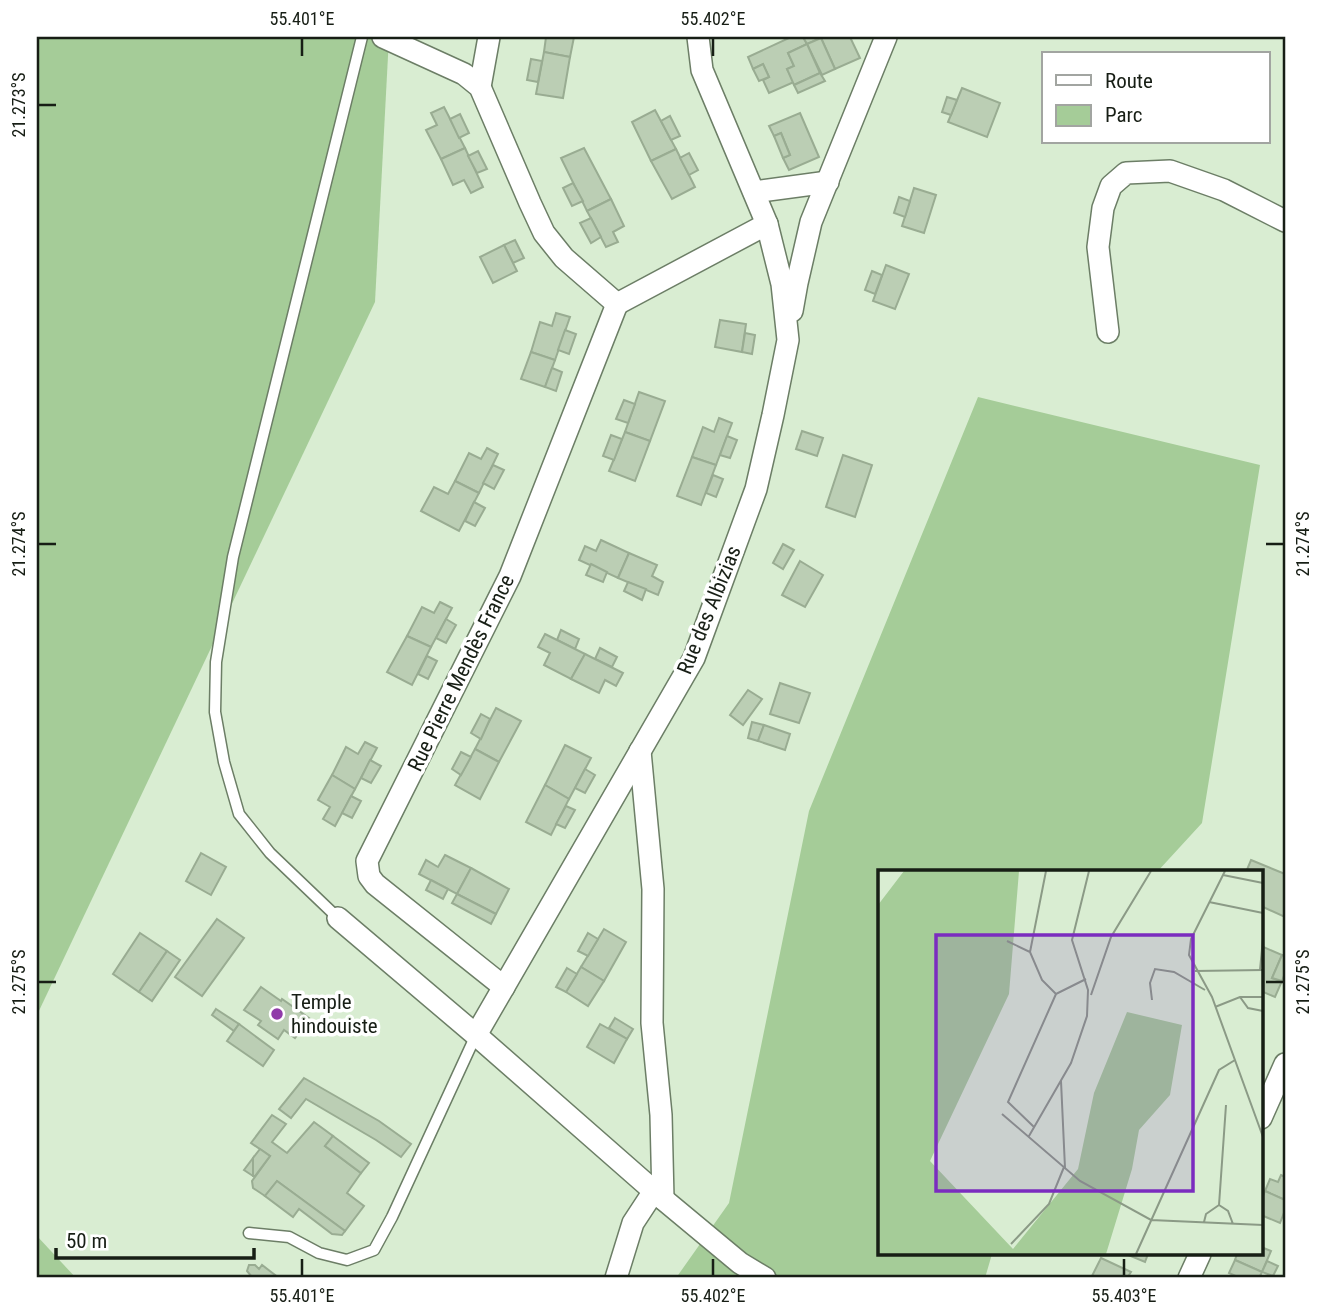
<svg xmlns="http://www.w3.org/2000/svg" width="1322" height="1315" font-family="'Roboto Condensed',sans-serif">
	<rect width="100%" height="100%" fill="#d9edd2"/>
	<g fill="#a5cc98">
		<path d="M37,37H389L375,302L37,1015Z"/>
		<path d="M978,397L1260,465L1202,823L1157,872H879V1254H992L985,1278H676L729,1203L809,811Z"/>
		<path d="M37,1236L76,1278H37Z"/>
	</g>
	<g fill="#bbceb4" stroke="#99ac92" stroke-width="2">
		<path d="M546,37H574L570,57L544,52Z"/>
		<path d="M791,37H803L807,44L788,53L794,66L787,69L794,82L769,93L763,80L769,77L763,64L753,69L748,57Z"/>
		<path d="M803,37H823L807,44Z"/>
		<path d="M823,37H850L860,58L835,69L821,38Z"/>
		<path d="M821,38L835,69L822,75L807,44Z"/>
		<path d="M807,44L820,73L794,85L787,69L794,66L788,53Z"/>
		<path d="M544,52L570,57L563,98L536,94Z"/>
		<path d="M531,59L542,61L538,82L527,80Z"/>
		<path d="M763,64L769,77L759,81L753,69Z"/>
		<path d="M820,73L825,81L798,93L794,85Z"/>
		<path d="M962,88L1000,103L987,137L948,122Z"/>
		<path d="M947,97L957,100L951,115L942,112Z"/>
		<path d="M444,107L465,148L441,159L426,130L437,125L431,113Z"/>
		<path d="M655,110L676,149L651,161L632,122Z"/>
		<path d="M800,113L819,157L789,170L783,158L790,155L781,133L774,136L769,126Z"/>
		<path d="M460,114L469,133L459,138L450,119Z"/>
		<path d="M670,116L680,136L671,140L661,121Z"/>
		<path d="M781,133L790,155L783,158L774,136Z"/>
		<path d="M465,148L483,187L471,193L464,180L453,185L441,159Z"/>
		<path d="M584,148L611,199L587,211L561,158Z"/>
		<path d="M676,149L695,187L672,199L651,161Z"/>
		<path d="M478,151L487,169L477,173L468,156Z"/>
		<path d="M689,153L698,170L689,175L680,158Z"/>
		<path d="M573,183L583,201L572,206L563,188Z"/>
		<path d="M914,188L936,195L924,233L902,226Z"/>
		<path d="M899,197L910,201L905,217L894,213Z"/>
		<path d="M611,199L624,226L613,232L618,242L606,247L587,211Z"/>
		<path d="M591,218L601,237L591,243L580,223Z"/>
		<path d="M515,240L524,258L513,263L504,245Z"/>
		<path d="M504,245L517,271L493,283L480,257Z"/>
		<path d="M886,265L909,274L895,309L873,301Z"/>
		<path d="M872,271L882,275L875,294L865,290Z"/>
		<path d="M556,313L570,317L555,360L531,352L540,322L552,326Z"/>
		<path d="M720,320L746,324L742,352L715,347Z"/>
		<path d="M565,330L576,334L569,354L558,350Z"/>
		<path d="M745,333L755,335L752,354L742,352Z"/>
		<path d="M531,352L555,360L545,387L521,379Z"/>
		<path d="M552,368L562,372L556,391L545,387Z"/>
		<path d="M639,392L665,401L650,441L625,432Z"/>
		<path d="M624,400L635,404L628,423L616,419Z"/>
		<path d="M719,418L732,423L716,465L692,457L703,427L714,432Z"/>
		<path d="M802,431L823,438L817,456L796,449Z"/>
		<path d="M625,432L650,441L635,481L609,471Z"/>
		<path d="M611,435L622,439L614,460L603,456Z"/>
		<path d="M727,436L737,440L730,458L720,455Z"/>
		<path d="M487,448L498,454L479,493L455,481L469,453L481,459Z"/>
		<path d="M843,455L872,465L855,517L826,507Z"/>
		<path d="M692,457L716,465L701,505L677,496Z"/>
		<path d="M493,465L504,470L494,489L483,483Z"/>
		<path d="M713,475L723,479L716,497L706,493Z"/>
		<path d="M455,481L479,493L459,531L421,511L434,487L448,494Z"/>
		<path d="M474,502L485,508L475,526L465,521Z"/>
		<path d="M601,540L629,553L618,578L579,560L585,546L596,551Z"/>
		<path d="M783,544L794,550L783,569L773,563Z"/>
		<path d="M629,553L657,565L652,576L663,582L658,595L618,578Z"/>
		<path d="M800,561L823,575L805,607L782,595Z"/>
		<path d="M591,564L607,572L603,582L586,575Z"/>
		<path d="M628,582L646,589L642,600L624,591Z"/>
		<path d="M440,602L452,608L431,647L407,636L422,607L434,613Z"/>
		<path d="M446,619L456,625L446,643L436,638Z"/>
		<path d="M561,630L579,639L575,649L557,640Z"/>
		<path d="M545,634L585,654L571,679L544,665L550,653L538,647Z"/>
		<path d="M407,636L431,647L412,685L387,672Z"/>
		<path d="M600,648L617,657L612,667L595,659Z"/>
		<path d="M585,654L623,673L616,686L605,680L599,693L571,679Z"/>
		<path d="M427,656L437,661L428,679L418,674Z"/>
		<path d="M780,683L810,693L799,723L770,714Z"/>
		<path d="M748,690L762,699L743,725L730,715Z"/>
		<path d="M496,708L521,721L499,762L475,749Z"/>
		<path d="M481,714L490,719L481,739L471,733Z"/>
		<path d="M752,722L764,725L758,741L748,738Z"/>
		<path d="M764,725L790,734L785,750L758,741Z"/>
		<path d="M365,742L377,748L355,789L332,775L346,747L358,754Z"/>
		<path d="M565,745L591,758L569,799L545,785Z"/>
		<path d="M475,749L499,762L480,799L455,785Z"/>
		<path d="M461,752L471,757L461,775L452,769Z"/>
		<path d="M370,760L381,766L371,783L361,778Z"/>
		<path d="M585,769L595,775L585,793L575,788Z"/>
		<path d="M332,775L355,789L335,826L323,819L330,807L318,800Z"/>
		<path d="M545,785L569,799L551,835L526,822Z"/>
		<path d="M351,796L361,801L352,818L342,813Z"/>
		<path d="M566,806L575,810L565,828L556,824Z"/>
		<path d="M201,853L226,867L211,895L186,881Z"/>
		<path d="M445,855L471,868L457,894L419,874L426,860L438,867Z"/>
		<path d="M1251,860L1285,874V917L1261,906V872H1246Z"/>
		<path d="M471,868L509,889L496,914L457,894Z"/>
		<path d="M431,880L448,889L443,899L426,890Z"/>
		<path d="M457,894L496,914L491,924L452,903Z"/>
		<path d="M217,919L244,938L202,996L175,977Z"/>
		<path d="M604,929L626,942L604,981L581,967Z"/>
		<path d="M140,933L167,951L139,992L113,974Z"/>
		<path d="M588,933L598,939L588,956L578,951Z"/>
		<path d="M1261,946L1282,955L1272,978L1282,981L1275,997L1261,991Z"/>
		<path d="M167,951L180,960L152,1001L139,992Z"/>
		<path d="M1282,955L1285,956V973L1282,981L1272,978Z"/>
		<path d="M581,967L604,981L588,1006L566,992Z"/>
		<path d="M567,968L577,974L566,992L556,987Z"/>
		<path d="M261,987L281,1001L282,999L309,1018L295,1038L284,1030L278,1039L258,1025L261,1021L244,1010Z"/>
		<path d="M216,1009L239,1024L234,1031L212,1015Z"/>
		<path d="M615,1018L633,1029L627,1039L609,1028Z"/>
		<path d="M239,1024L274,1050L263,1066L227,1041Z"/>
		<path d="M600,1024L627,1039L614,1063L587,1047Z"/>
		<path d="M304,1078L379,1121L411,1144L401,1157L376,1140L306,1099L291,1118L279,1109Z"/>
		<path d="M272,1115L286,1124L272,1142L287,1153L314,1122L333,1136L325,1146L361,1173L347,1193L364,1206L345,1231L277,1181L265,1196L253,1188L252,1181L270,1156L251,1143Z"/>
		<path d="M333,1136L369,1163L361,1173L325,1146Z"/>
		<path d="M260,1149L270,1156L255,1176H253V1158Z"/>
		<path d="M253,1158V1176L244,1170Z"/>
		<path d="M1281,1175L1285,1177V1200L1265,1191L1270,1179L1278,1182Z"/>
		<path d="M277,1181L345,1231L342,1235L332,1234L299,1209L293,1217L265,1196Z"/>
		<path d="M1265,1191L1285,1200V1210L1280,1223L1261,1215V1201Z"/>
		<path d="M1261,1247L1271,1251L1262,1272L1235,1260L1237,1254H1261Z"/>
		<path d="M1126,1254H1148L1145,1262Z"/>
		<path d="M1101,1258L1131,1272L1127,1278H1091Z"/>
		<path d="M1235,1260L1262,1272L1259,1278H1240L1229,1273Z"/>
		<path d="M1267,1261L1278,1266L1273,1276L1262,1272Z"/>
		<path d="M249,1265H255L259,1269L262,1265L279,1278H251L252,1277L247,1271Z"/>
	</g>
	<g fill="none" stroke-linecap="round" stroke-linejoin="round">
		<g stroke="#6c7e66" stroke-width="13">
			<g id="service">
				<path d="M338,918L270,853L239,814L224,762L215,712L216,662L233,557L362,37"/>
				<path d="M249,1233L289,1237L319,1253L347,1260L374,1250L392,1217L476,1035"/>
			</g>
		</g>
		<g stroke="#6c7e66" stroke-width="24">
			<g id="minor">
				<path d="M383,37L464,74L480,87L530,203L544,233L564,258L617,304L767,224"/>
				<path d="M480,87L489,37"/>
				<path d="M754,192L828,182"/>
				<path d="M792,311L797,283L811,222L886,37"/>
				<path d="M1108,332L1098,247L1103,208L1111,186L1126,173L1170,171L1224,190L1285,221"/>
				<path d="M640,751L653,889L652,1023L661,1115L663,1199"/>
				<path d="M338,918L476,1035L663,1199L740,1263L765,1278"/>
				<path d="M504,987L375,884L369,876L367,861L510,576L617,304"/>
				<path d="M476,1035L694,658L756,489L773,415L788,340L782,284L767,224L702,70L698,37"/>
				<path d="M1261,1118L1285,1064"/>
				<path d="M616,1278L633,1223L654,1191"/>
				<path d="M1189,1278L1200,1254"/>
			</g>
		</g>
		<use href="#service" stroke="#fff" stroke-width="10"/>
		<use href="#minor" stroke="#fff" stroke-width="21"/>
	</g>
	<path fill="none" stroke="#171e15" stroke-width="2.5" d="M302,38V56M713,38V56M38,105H56M38,544H56M1266,544H1284M38,982H56M1266,982H1284M302,1259V1276M713,1259V1276M1124,1259V1276"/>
	<circle fill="#903ba9" stroke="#fff" stroke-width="2.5" cx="277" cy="1014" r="7"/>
	<g text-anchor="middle" stroke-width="7" stroke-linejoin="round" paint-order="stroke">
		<g font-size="21" fill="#171e15" stroke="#fff">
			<text transform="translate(709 610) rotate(-68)" y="7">Rue des Albizias</text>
			<text transform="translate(461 673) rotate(-64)" y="7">Rue Pierre Mendès France</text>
		</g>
		<g font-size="21" fill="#171e15" stroke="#fff" text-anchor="start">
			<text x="291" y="1009">Temple<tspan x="291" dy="24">hindouiste</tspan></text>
		</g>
	</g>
	<g transform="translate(878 870)">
		<rect width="385" height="385" fill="#d9edd2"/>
		<path d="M26,1H141L131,124L52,291L135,379L200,299L216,223L249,142L304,155L292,225L261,260L254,299L228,384H0V35Z" fill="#a5cc98"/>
		<path fill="none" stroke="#8b9a86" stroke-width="2" d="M347,1L313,69L311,85L334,127L385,267M345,5L385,13M331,32L385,43M129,71L152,82L164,110L178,124L208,109M152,82L168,1M382,100L385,68M317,101L385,100M213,125L233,67L273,1M362,127L370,138L385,141M274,130L272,113L277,99L296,102L327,120M337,137L362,127H385M183,211L187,298M124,244L202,311L273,350L385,355M156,257L130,232L178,124M151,266L193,193L209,146L210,120L194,70L211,1M341,335L348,235M341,335L350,341L355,354M326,352L328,344L341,335M133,374L171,334L186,297M258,384L341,200L357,190"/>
		<path fill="#7b2cbf" fill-opacity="0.15" stroke="#7b2cbf" stroke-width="3.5" d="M58,65H315V321H58Z"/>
		<rect width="385" height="385" fill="none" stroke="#171e15" stroke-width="3.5"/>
	</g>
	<rect width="1322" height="1315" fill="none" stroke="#ffffff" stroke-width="77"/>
	<rect x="1042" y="52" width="228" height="91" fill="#ffffff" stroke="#a2a5a1" stroke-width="2"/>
	<rect x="1056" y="75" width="35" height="10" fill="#ffffff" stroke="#a2a5a1" stroke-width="2"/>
	<text x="1105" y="88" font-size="21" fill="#171e15">Route</text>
	<rect x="1056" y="105" width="35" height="21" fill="#a5cc98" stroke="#a2a5a1" stroke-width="2"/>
	<text x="1105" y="122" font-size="21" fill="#171e15">Parc</text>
	<path d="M56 1248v10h198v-10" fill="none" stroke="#171e15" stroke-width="3.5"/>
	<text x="66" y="1248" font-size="21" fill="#171e15" stroke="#ffffff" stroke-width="5" paint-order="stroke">50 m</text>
	<rect x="38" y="38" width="1246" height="1238" fill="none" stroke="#171e15" stroke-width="2.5"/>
	<g font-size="18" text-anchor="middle" fill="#171e15">
		<text x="302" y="25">55.401°E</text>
		<text x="713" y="25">55.402°E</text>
		<text transform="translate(19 105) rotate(-90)" y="6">21.273°S</text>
		<text transform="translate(19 544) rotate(-90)" y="6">21.274°S</text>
		<text transform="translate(1303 544) rotate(-90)" y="6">21.274°S</text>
		<text transform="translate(19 982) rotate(-90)" y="6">21.275°S</text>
		<text transform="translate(1303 982) rotate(-90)" y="6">21.275°S</text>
		<text x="302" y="1302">55.401°E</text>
		<text x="713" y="1302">55.402°E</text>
		<text x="1124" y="1302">55.403°E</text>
	</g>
</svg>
